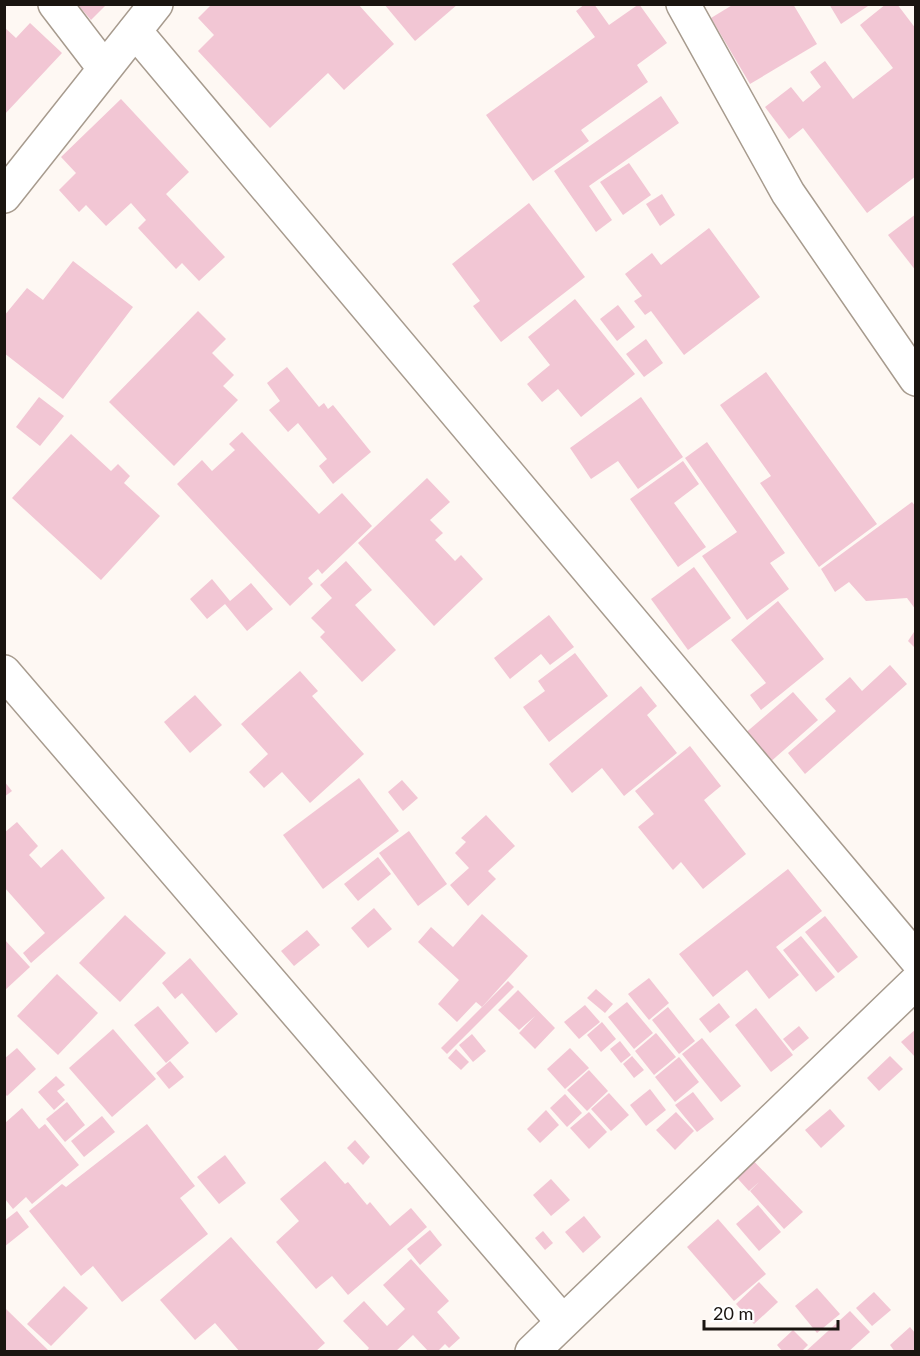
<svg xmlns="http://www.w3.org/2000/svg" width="920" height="1356" font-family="Lato,sans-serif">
	<rect width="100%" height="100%" fill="#fef8f3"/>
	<g fill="#f2c6d4">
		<path d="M77,4H107L91,20Z"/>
		<path d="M212,4H358L394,44L344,90L328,73L270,128L198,51L214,35L198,18Z"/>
		<path d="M384,4H458L415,41Z"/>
		<path d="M585,4H594L609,25L639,4L667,43L637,65L648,82L581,130L589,141L533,181L486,115L595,37L576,11Z"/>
		<path d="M734,4H793L817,44L750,84L711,18Z"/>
		<path d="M829,4H871L841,24Z"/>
		<path d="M886,4H897L916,29V176L867,213L803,128L789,139L765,107L791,87L803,102L821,87L810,72L825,61L853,99L893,68L860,25Z"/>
		<path d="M30,23L62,53L4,115V27L16,38Z"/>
		<path d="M661,96L679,123L589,186L612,220L596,232L554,171Z"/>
		<path d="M121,99L189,172L166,194L225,257L199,281L182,263L176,269L138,228L146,220L131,203L106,226L86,205L79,212L59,190L76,173L61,157Z"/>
		<path d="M629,163L651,195L623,215L600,182Z"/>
		<path d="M662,194L675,215L660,226L646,204Z"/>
		<path d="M529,203L585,277L501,342L473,306L480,301L452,264Z"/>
		<path d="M916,214V271L888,235Z"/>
		<path d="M709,228L760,297L684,355L651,311L645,315L634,301L642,296L625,274L652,253L661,265Z"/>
		<path d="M73,261L133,307L63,399L4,353V316L27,288L43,300Z"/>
		<path d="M575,299L635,374L581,417L558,389L542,402L527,384L550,365L528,337Z"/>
		<path d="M618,305L635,327L617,341L600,319Z"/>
		<path d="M198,311L226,339L212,353L234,375L223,386L238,400L174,466L109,402Z"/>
		<path d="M646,339L663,363L644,377L626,354Z"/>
		<path d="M287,367L319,407L324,403L328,409L333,405L371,452L333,484L319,466L327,459L298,423L288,432L269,410L280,401L267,383Z"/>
		<path d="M766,372L877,524L819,567L760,483L771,476L720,405Z"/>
		<path d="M39,397L64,416L40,446L16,427Z"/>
		<path d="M641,397L683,457L638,489L618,461L591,479L570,448Z"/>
		<path d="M242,432L319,514L342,493L372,526L322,574L318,569L308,578L313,584L290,606L177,484L202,460L212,471L235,450L229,444Z"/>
		<path d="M71,434L111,471L118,464L130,476L124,483L160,516L101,580L12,498Z"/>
		<path d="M707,442L785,553L770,563L789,589L747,620L702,556L737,532L685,458Z"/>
		<path d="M683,461L699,484L674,503L706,547L678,567L630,499Z"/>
		<path d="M427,478L450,502L430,520L443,533L435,540L455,561L461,555L483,579L434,626L358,543Z"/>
		<path d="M912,502L916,507V610L907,598L866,601L849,582L835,592L821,569Z"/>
		<path d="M346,561L372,590L355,605L396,650L362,682L320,637L325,632L311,618L332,598L320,585Z"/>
		<path d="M694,567L731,618L688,650L651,599Z"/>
		<path d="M212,579L230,601L251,583L273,609L247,631L225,604L207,619L190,599Z"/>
		<path d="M778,601L824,659L761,710L750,695L766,683L731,640Z"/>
		<path d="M549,615L574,647L550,665L541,654L510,679L494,658Z"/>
		<path d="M916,629V649L908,641Z"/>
		<path d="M575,653L608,696L549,742L523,707L545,691L538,681Z"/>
		<path d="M890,665L907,684L805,774L788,753L836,711L825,699L850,677L862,691Z"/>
		<path d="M300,671L318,691L312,696L364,754L310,803L282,772L264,788L249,772L268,754L241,724Z"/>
		<path d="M641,686L657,706L647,715L677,753L624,796L602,768L572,793L549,764Z"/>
		<path d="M793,692L818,720L768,764L743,735Z"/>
		<path d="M195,695L222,725L190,753L164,722Z"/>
		<path d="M690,746L721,786L704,800L746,854L703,889L681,862L673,870L638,827L654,814L635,791Z"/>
		<path d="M359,778L399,831L323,889L283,835Z"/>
		<path d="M402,780L418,798L403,811L388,792Z"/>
		<path d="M4,781L12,791L4,797Z"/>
		<path d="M486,815L515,846L488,871L496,879L468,906L450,885L469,868L455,853L466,842L461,838Z"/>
		<path d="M17,822L38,846L29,855L41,868L62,849L105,898L31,963L23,953L45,933L4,887V833Z"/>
		<path d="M409,831L447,884L418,906L379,853Z"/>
		<path d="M378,857L391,874L358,901L344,884Z"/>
		<path d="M788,869L822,911L776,947L799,975L769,999L747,970L713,997L679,954Z"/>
		<path d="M374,908L392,929L368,948L351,928Z"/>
		<path d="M482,914L528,956L482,1007L476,1002L457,1022L438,1004L459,980L418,942L431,927L453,947Z"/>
		<path d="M125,915L166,953L120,1002L79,963Z"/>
		<path d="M825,916L858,957L838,973L805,932Z"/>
		<path d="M307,930L320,945L294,966L281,951Z"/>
		<path d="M801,936L835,977L816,992L783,950Z"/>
		<path d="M4,939L30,967L4,991Z"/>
		<path d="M190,958L238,1014L216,1033L182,993L175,999L162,983Z"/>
		<path d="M57,974L98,1013L58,1055L17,1016Z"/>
		<path d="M649,978L669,1003L649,1020L628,994Z"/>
		<path d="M508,981L514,987L447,1054L441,1048Z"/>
		<path d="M596,989L613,1004L605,1013L587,998Z"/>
		<path d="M518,990L555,1028L535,1049L519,1033L535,1016L519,1030L498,1010Z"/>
		<path d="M627,1002L653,1033L634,1049L608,1017Z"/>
		<path d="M719,1003L730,1017L710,1033L699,1019Z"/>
		<path d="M585,1005L600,1022L579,1039L564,1022Z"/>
		<path d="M158,1006L189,1043L166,1063L134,1025Z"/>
		<path d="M668,1007L695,1041L679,1054L652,1020Z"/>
		<path d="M756,1008L793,1055L771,1072L735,1025Z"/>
		<path d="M602,1022L616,1039L601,1052L587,1035Z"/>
		<path d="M799,1026L809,1038L793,1051L783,1039Z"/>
		<path d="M113,1029L156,1079L112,1117L69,1068Z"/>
		<path d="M916,1029V1058L901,1042Z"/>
		<path d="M656,1033L676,1057L654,1075L635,1051Z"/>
		<path d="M472,1034L486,1051L473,1062L459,1045Z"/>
		<path d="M702,1038L741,1086L721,1102L682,1054Z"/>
		<path d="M620,1041L631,1055L621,1063L610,1049Z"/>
		<path d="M17,1048L36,1069L7,1096L4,1093V1059Z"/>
		<path d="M570,1048L589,1068L565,1089L547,1069Z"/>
		<path d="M456,1049L469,1062L461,1070L448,1058Z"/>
		<path d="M632,1056L644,1070L634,1078L623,1064Z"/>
		<path d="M890,1056L903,1069L879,1091L867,1078Z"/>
		<path d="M679,1057L699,1082L675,1102L655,1077Z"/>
		<path d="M170,1061L184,1077L169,1089L156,1073Z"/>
		<path d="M589,1070L608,1091L587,1111L567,1090Z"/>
		<path d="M56,1076L65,1085L57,1091L65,1100L54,1110L38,1092Z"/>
		<path d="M650,1089L666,1110L646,1126L630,1105Z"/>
		<path d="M693,1092L714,1119L697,1132L675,1105Z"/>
		<path d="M609,1093L629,1115L611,1131L591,1109Z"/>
		<path d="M565,1094L582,1113L567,1127L550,1108Z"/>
		<path d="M67,1102L85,1125L65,1142L46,1119Z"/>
		<path d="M22,1108L39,1129L45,1124L79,1165L32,1204L26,1197L13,1209L5,1199V1123Z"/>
		<path d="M830,1109L845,1126L821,1148L805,1130Z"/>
		<path d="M546,1110L559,1125L540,1143L527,1129Z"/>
		<path d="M589,1112L607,1132L589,1149L570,1128Z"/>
		<path d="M676,1112L694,1131L675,1150L656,1130Z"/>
		<path d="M102,1116L115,1132L84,1157L71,1141Z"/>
		<path d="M147,1124L195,1186L180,1198L208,1234L122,1302L93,1266L81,1276L29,1211L62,1184L66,1187Z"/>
		<path d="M355,1140L370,1157L363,1165L347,1148Z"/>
		<path d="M746,1153L803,1212L784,1229L750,1191L759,1182L749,1191L729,1169Z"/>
		<path d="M225,1155L246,1183L219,1204L197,1177Z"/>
		<path d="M325,1161L345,1184L348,1182L367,1205L370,1202L390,1226L411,1208L427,1227L348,1295L332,1276L316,1289L276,1242L299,1221L280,1199Z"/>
		<path d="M551,1179L570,1200L551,1216L533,1195Z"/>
		<path d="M758,1205L781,1232L759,1251L736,1224Z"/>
		<path d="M17,1211L29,1227L4,1247V1221Z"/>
		<path d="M584,1216L601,1237L583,1253L565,1232Z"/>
		<path d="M718,1219L766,1274L734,1301L687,1247Z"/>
		<path d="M430,1230L442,1245L420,1265L407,1249Z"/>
		<path d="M543,1231L553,1243L545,1250L535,1238Z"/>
		<path d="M231,1237L325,1343L315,1352H240L215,1323L195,1340L160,1300Z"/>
		<path d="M411,1259L449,1301L437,1312L460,1338L449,1348L445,1344L437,1352H429L413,1335L395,1352H366L369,1348L343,1321L364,1301L387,1326L405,1309L383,1285Z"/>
		<path d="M759,1282L778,1302L754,1324L736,1304Z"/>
		<path d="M64,1286L88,1308L51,1346L27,1324Z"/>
		<path d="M817,1288L840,1314L817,1333L795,1306Z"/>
		<path d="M874,1292L891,1310L872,1326L856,1308Z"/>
		<path d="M5,1308L50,1352H5Z"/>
		<path d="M850,1311L870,1332L848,1352H805Z"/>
		<path d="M910,1327L916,1334V1352H895L890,1345Z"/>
		<path d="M793,1330L808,1345L801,1352H783L777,1345Z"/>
	</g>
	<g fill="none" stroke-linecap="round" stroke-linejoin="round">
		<g stroke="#a79b8e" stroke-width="36">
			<g id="minor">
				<path d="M55,4L104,68"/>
				<path d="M683,4L788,193L916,379"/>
				<path d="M135,31L916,959"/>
				<path d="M4,196L156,4"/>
				<path d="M4,672L562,1321"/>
				<path d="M532,1352L916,982"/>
			</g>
		</g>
		<use href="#minor" stroke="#fff" stroke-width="33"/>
	</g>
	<rect width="920" height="1356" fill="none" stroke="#1a1510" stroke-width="12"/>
	<path d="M704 1320v9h134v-9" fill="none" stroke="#1a1510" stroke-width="3"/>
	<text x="713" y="1320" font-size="18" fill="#1a1510" stroke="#ffffff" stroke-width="4.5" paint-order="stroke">20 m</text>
</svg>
